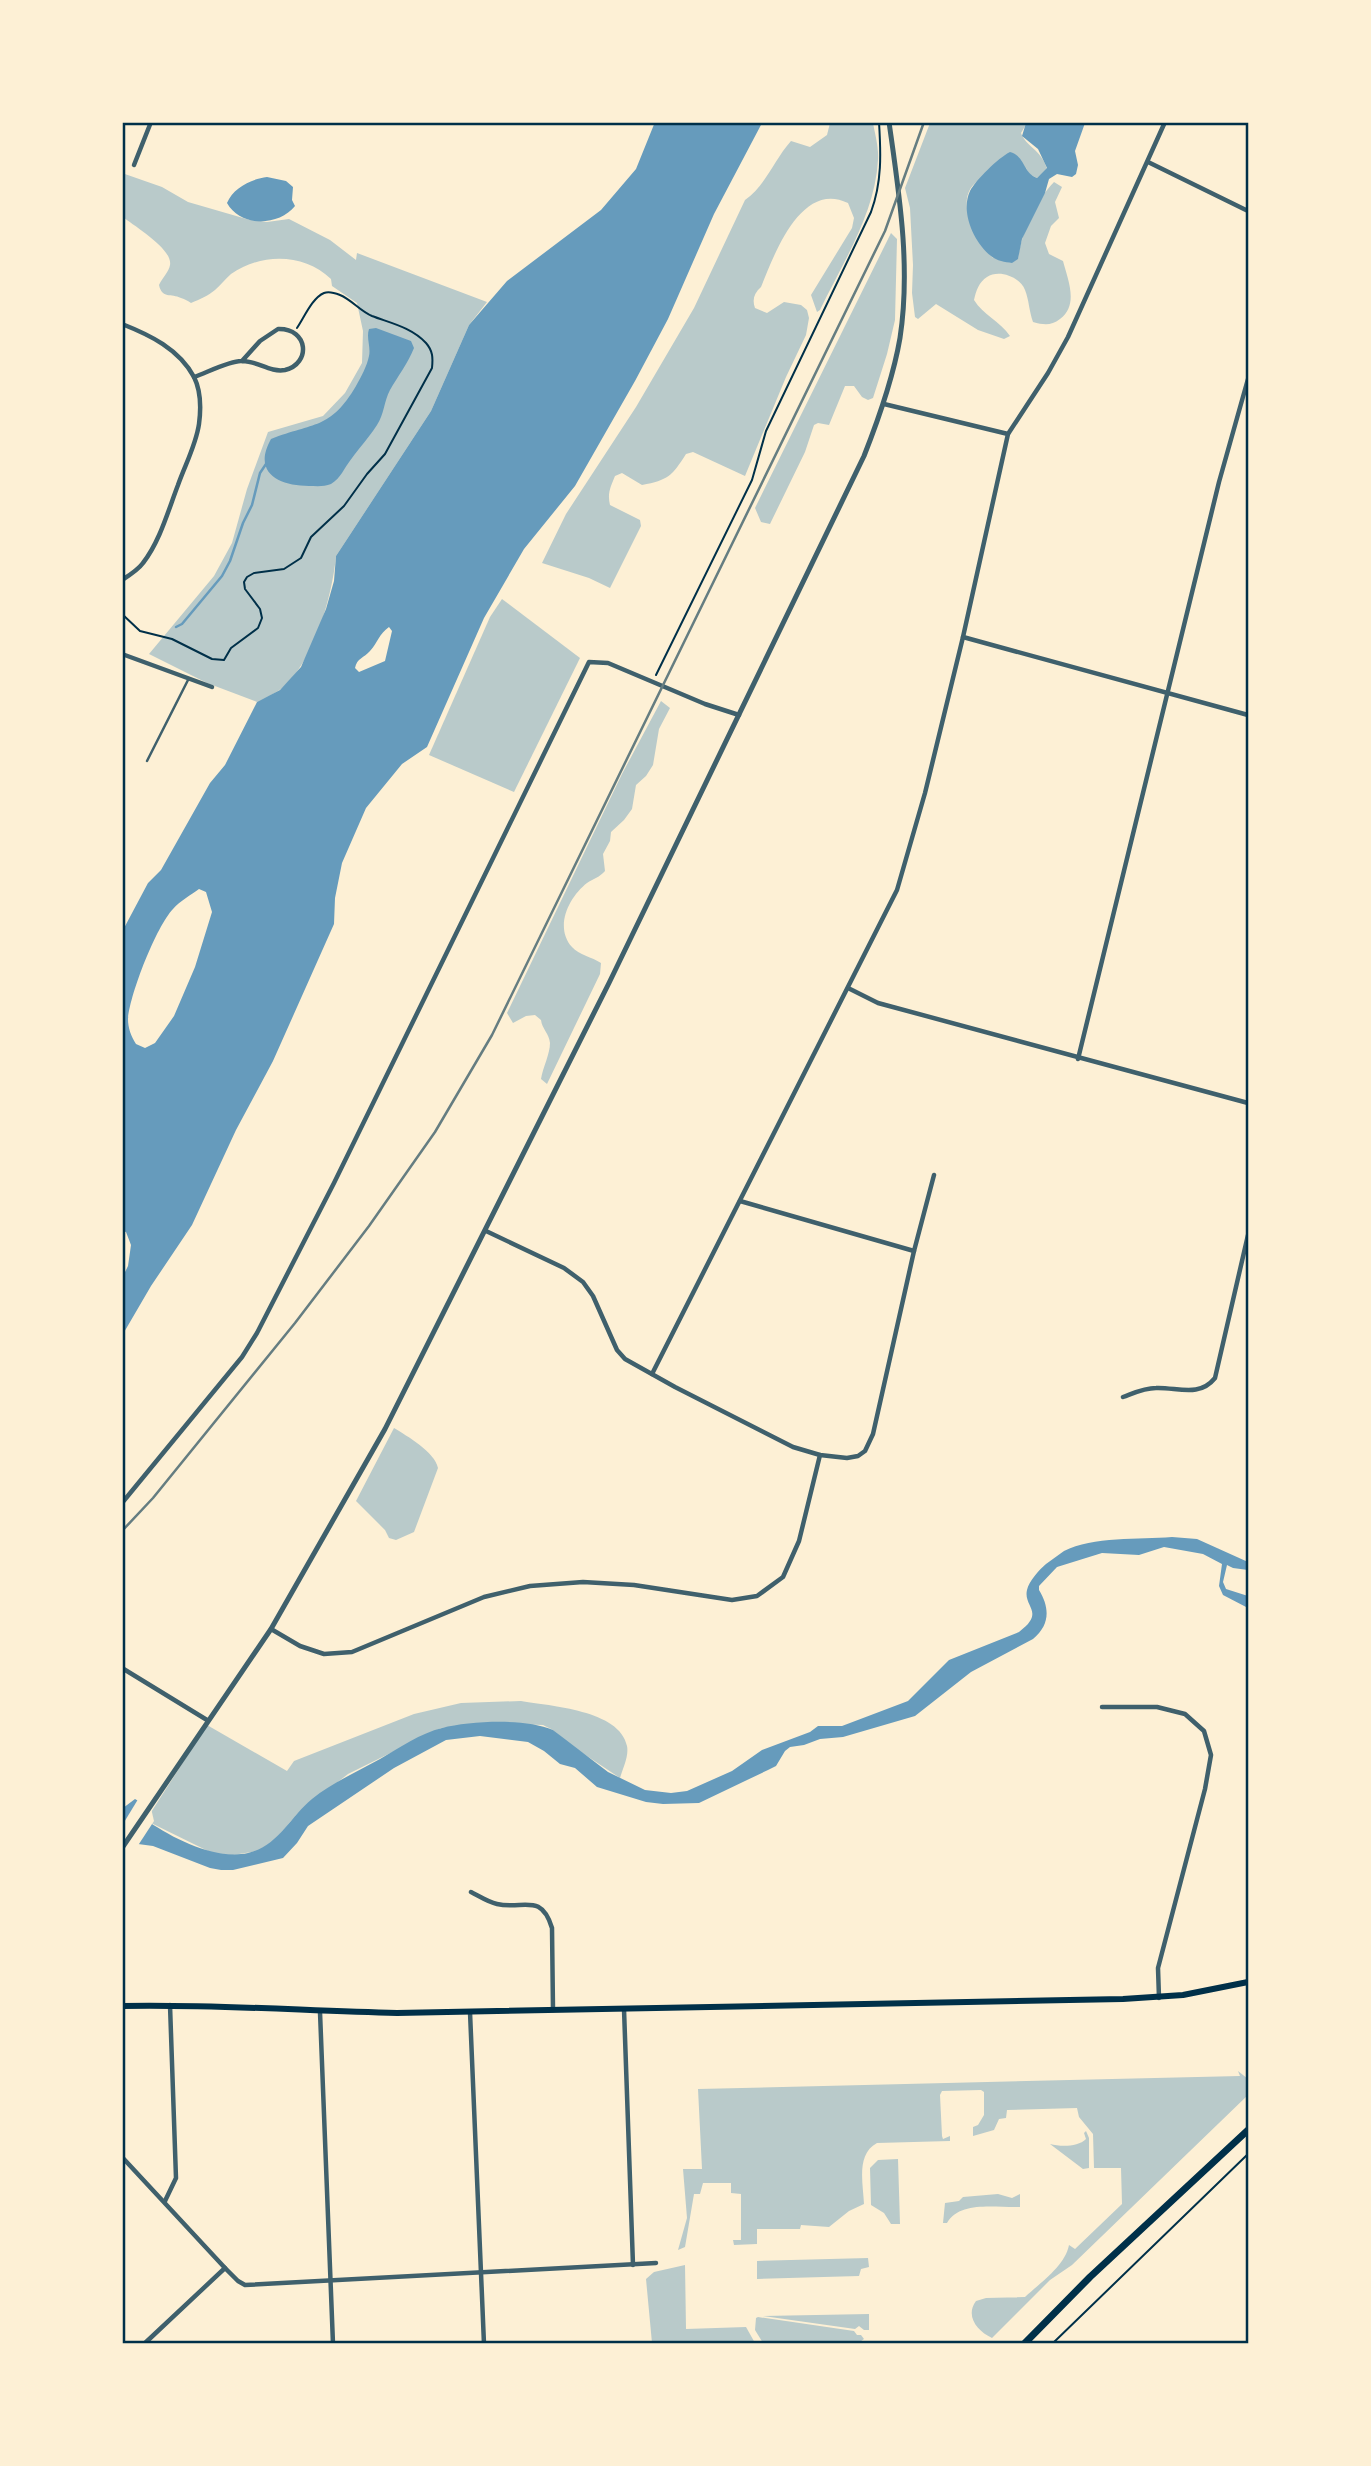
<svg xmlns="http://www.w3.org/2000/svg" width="1371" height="2466" font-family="Jost,sans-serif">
	<rect width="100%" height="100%" fill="#fdf0d5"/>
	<g fill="#b9caca">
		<path d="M830,123H873C875,134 879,148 878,160C875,214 843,262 820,310L817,312L811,295L852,228L854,218L848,203C801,180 774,255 761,287C754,293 752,300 755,308L767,313L784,302L801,305L807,310L809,318L806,335L786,377L745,476L693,452L686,454C672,476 668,480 642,485L622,473L615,476C611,486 607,493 610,505L640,520L641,526L610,588L589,578L542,563L566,514L636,407L694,308L745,200C766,185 774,160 791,141L810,147L827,135Z"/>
		<path d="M930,123H1027L1021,133C1026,147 1041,149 1047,169L1037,178L1029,174L1026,168C1012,171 995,172 983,178C949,194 976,240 993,258L1018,259C1021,234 1036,200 1054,182L1062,187L1055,202L1059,218L1051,226L1045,243L1049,254L1063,261C1068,280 1079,305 1060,319C1051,326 1044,325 1033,322C1029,311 1029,300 1025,290C1020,277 999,269 987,277C979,282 976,291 974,300C983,315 1000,321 1010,336L1004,339L978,330L936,304L918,319L915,317L912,293L913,265L910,208L905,188Z"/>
		<path d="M122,173L162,187L188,202L250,220L267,222L289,219L330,240L356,260L357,253L487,302L469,325L431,411L336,556C332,597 314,662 281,689C274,694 265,698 257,702L207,683L149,654L214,576L232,543L247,489L268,432L323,416L345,393L362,363L363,331L357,303L332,286L331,279C304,253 261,253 231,274C225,279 221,285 215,290C208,296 200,299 191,303C188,301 185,299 181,298C171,293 162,299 159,285C162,278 169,272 170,265C173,249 134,226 123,217Z"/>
		<path d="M891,233L897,239L895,320L887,354L873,398L868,400L862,397L854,386H845L829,425L818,423L814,425L805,452L770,524L761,522L755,508Z"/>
		<path d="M502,599L580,658L514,792L429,755L490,617Z"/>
		<path d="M661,701L670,708L659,729L653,765L646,776L636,785L632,809L624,820L611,832L610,841L603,854L605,871C600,877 593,879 587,883C569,897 554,927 572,947C579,955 592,957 601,963L600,974L547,1084L541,1079C543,1067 550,1054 550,1043C549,1033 542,1029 541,1020L535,1015L526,1016L513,1023L507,1013L622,774Z"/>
		<path d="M394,1428C407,1436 435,1452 438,1468L414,1532L396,1540L389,1538L385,1530L356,1501Z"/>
		<path d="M521,1701C550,1706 620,1710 627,1746C629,1756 623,1768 620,1778L572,1746L553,1730L543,1725L486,1723L441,1728L348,1774L297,1814L273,1842L257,1851L233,1855L212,1853L149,1822L148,1817L207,1725L287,1771L294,1761L414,1714L461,1703Z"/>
		<path d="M1238,2071L1248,2079V2095L1072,2265L1050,2280L992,2338C977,2331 965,2316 976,2301L986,2298L1025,2297C1040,2283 1065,2266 1069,2245L1075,2249L1122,2204L1121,2168H1094L1093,2134L1079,2117L1077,2108L1007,2110L1006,2118L999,2119L994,2130L973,2136V2127L978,2125L984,2115V2092L981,2090L942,2091L940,2095L942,2136L943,2139L950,2136V2141L877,2143C856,2154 863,2183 864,2204L849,2211L829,2227L801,2225L800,2229H757V2244L734,2245L733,2240H741V2194L731,2193V2183H703L700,2194H694L685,2247L678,2250L687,2218L683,2169H702L698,2089L1240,2076Z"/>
		<path d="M1086,2131L1089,2138V2168L1083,2169L1050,2144C1061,2147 1078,2147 1086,2139L1084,2133Z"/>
		<path d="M898,2159L900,2224H891L884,2213L871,2205L870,2168L878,2160Z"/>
		<path d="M998,2194L1012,2198L1020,2194V2207C997,2208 960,2200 947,2223H943L945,2203L959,2201L963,2197Z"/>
		<path d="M868,2258L869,2267L861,2269L859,2276L757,2279V2261Z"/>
		<path d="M685,2265L686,2329L746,2327L755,2343H652L646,2279L654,2272Z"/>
		<path d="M869,2314V2330H864L859,2326L855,2329L763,2316Z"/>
		<path d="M758,2317L854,2331L857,2335H861L864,2339L857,2344L763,2343L755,2330L756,2318Z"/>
	</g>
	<g fill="#669bbc" fill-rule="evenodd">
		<path d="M655,122L762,123L714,214L668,319L635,381L575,486L524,549L484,618L427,747L402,764L366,808L342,863L335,898L334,924L273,1061L236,1130L192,1225L151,1286L123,1334V1276L128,1266L131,1245L126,1232L122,1231L123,930L148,883L161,870L210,783L225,765L257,702L280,690L301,667L326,609L334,581L336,556L431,411L469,325L507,281L601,210L636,169ZM389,627L392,631L385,661L359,672L355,668C357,658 364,658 370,651C378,642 379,634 389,627ZM199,889L206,892L212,912L195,967L174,1016L155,1043L145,1048L136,1044C131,1036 128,1028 128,1019C130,994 156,927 173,909C180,901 191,895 199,889Z"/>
		<path d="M1026,123H1085L1075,151L1078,165L1076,174L1072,177L1057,174L1049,179L1045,193L1022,239L1018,259L1012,263C1005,262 997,261 991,256C974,243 960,212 970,191C976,180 998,158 1010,152C1025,156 1023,173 1037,178L1047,168L1038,149L1022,136Z"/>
		<path d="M267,177L286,181L293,187L292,200L295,206C279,226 241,228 227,203C233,188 251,179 267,177Z"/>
		<path d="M376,328L411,341L414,348C408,363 398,376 390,390C384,401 384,415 377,425C366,442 353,454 342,473C339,477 336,481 331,484C324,487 316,486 309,486C279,486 252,473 271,439C314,422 330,430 356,386C361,377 367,366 369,356C371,347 366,338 369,329Z"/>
		<path d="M1172,1537L1197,1539L1248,1562V1570L1233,1568L1227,1565L1223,1582L1226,1589L1248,1596V1608L1223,1595L1219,1586L1222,1564L1203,1554L1164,1547L1139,1555L1102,1553L1057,1567L1039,1586V1590C1050,1608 1050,1625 1033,1639L971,1672L915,1716L843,1737L820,1739L804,1745L790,1747L785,1751L776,1766L768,1770L699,1803L663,1804L646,1802L597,1787L575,1768L560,1764L544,1751L528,1742L480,1736L446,1740L394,1768L308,1826L297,1843L283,1858L233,1870H221L210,1868L153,1846L123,1842V1808L135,1799L147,1806L149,1822C176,1840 216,1860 248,1853C277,1847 290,1817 312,1799C333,1782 357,1772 380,1759C399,1748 421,1733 442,1728C471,1721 525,1718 553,1730L608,1772L645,1790L671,1793L687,1791L732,1771L762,1750L810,1732L818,1726H842L908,1701L949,1660L1019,1632C1046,1612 1023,1607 1027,1590C1029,1581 1039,1570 1046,1564C1052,1560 1058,1555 1064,1551C1093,1536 1139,1540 1172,1537Z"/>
	</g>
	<path fill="#fdf0d5" d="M140,1796L150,1804L154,1821L137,1847L122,1845L123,1824Z"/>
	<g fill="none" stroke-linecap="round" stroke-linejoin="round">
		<path stroke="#669bbc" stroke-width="2.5" d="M176,627L182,624L222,576L230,561L243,523L252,505L260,473L266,464"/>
		<g stroke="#003049" stroke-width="2">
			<path d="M122,614L140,631L172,639L212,659L224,660L231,648L258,628L262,618L260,609L245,589L244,582L247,577L254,573L284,569L301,558L311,537L344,506L367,474L385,454L432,368C433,358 433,351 426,343C411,327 390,323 372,316C360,311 352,300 340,295C335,293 329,291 324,293C312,298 304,318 297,328"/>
			<path d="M656,675L752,480L766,431L871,212C882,182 881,154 879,122"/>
			<path d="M1052,2344L1248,2154"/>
		</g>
		<path stroke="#3f606c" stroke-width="2.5" d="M147,761L188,680"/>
		<g stroke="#3f606c" stroke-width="4.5">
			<path d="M1148,162L1248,211"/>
			<path d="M134,165L151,122"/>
			<path d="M122,324C150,335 179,349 194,377C201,391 201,409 199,424C196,445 185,465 178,485C168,511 160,541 143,563C138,570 130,575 122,580"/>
			<path d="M194,377C206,373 229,361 241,361C256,360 270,373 285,370C311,364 309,328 278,329L260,341L242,361"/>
			<path d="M884,404L1008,434"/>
			<path d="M963,637L1248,715"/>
			<path d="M122,654L212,687"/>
			<path d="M848,988L878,1003L1248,1103"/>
			<path d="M1078,1059L1219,482L1248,379"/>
			<path d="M740,1201L914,1251"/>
			<path d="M486,1231L564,1268L583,1282L593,1296L617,1350L625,1359L675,1387L793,1447L820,1455L847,1458L858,1456L865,1451L873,1434L914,1251L934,1175"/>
			<path d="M652,1374L897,890L925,793L963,637L1008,434L1048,373L1068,337L1165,122"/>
			<path d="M1123,1397C1134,1393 1144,1388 1156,1388C1177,1387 1199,1398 1215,1378L1248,1235"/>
			<path d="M122,1503L242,1357L257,1333L334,1183L589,662L608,663L705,704L739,715"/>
			<path d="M271,1629L300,1646L324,1654L352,1652L484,1597L530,1586L583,1582L634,1585L732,1600L757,1596L783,1577L799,1541L820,1455"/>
			<path d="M122,1668L207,1720"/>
			<path d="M1102,1707H1157L1185,1714L1204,1731L1211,1755L1205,1789L1158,1968L1159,1998"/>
			<path d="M471,1892C479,1896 488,1902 497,1904C523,1910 541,1892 552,1928L553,2010"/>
			<path d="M624,2009L633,2265"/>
			<path d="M320,2012L333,2344"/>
			<path d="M470,2012L484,2344"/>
			<path d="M122,2157L225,2268L238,2281L245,2285L656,2263"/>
			<path d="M165,2201L176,2178L170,2005"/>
			<path d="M144,2344L225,2268"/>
		</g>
		<path stroke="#3f606c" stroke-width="5" d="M122,1848L271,1629L385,1429L609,983L864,456C879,418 893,379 900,338C911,266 899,193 889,122"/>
		<path stroke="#003049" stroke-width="6" d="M122,2006C214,2004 306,2011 397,2013L1123,1999L1183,1995L1248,1982"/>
		<path stroke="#003049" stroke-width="7" d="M1024,2344L1090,2277L1248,2130"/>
		<path stroke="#657d81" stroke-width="2.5" d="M122,1531L153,1498L295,1323L369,1226L435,1132L492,1035L885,231L924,122"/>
	</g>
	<rect width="1371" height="2466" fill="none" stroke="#fdf0d5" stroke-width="248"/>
	<rect x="124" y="124" width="1123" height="2218" fill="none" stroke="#003049" stroke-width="2.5"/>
</svg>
